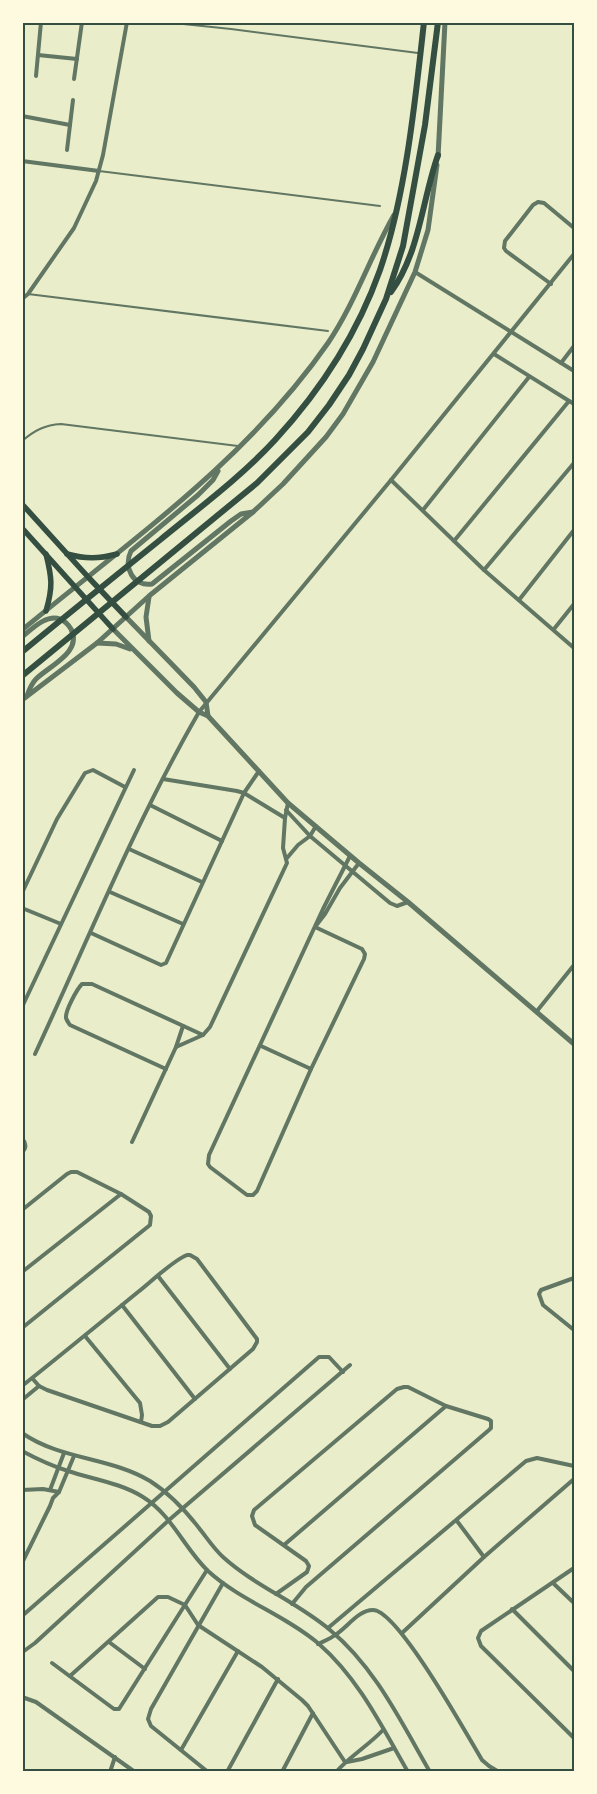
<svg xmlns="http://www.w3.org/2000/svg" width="597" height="1794" font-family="'IBM Plex Serif',serif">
	<rect width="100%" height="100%" fill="#e9edc9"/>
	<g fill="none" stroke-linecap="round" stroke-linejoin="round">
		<g stroke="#617663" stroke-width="2">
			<path d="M164,22L231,29L418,53"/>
			<path d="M99,171L380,206"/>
			<path d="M28,294L328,331"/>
			<path d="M22,441C35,430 45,425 61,424L238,446"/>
		</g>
		<g stroke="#617663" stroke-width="4">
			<path d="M38,55L77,59"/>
			<path d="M36,76L41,22"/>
			<path d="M74,79L82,22"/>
			<path d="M22,116L70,125"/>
			<path d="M67,150L73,100"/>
			<path d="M22,161L99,171"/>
			<path d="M415,272L574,371"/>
			<path d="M551,284L506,251L504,248L505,241L533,205L538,202L544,203L574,228"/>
			<path d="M22,299L28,294L74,228L96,181L103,155L127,22"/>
			<path d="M494,354L574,404"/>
			<path d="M561,363L574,346"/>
			<path d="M391,480L484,570L574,648"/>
			<path d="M423,510L529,377"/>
			<path d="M454,541L569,401"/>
			<path d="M484,570L574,463"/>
			<path d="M519,600L574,530"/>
			<path d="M554,629L574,604"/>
			<path d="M163,779L237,791L244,793L285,818"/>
			<path d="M150,805L222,841"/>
			<path d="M286,810L310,836L390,903L397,906L408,902"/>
			<path d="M129,849L202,882"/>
			<path d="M350,856L323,909L209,1155L208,1164L210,1167L247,1195H253L257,1191L311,1069L364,959L365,954L362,949L315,927L325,914L340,888L359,863"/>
			<path d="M287,858L298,845L310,836L316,826"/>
			<path d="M110,892L183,924"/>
			<path d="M22,893L57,819L85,773L93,770L125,787"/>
			<path d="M22,908L61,924"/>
			<path d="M91,933L161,965L166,963L244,793L259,771"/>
			<path d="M22,1007L134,770"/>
			<path d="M537,1011L574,965"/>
			<path d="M261,1046L311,1069"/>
			<path d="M176,1047L183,1026"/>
			<path d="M35,1054C88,940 136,821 199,712L391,480L574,254"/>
			<path d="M166,1069L70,1025C68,1022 67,1021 66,1018C65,1011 77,989 82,984H92L203,1035"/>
			<path d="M22,1138C26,1143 27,1148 22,1152"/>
			<path d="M132,1142L176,1047L203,1035L210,1027L287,863L283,848L285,818L288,803"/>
			<path d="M22,1210L67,1174L71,1172H77L121,1194L149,1212L151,1216L150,1225L22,1328"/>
			<path d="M22,1272L121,1194"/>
			<path d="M158,1276L230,1369"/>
			<path d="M574,1278L541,1290L539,1294L543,1305L574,1330"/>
			<path d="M122,1305L195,1399"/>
			<path d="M85,1336L140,1403L142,1415L141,1422"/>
			<path d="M22,1386C61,1355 100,1323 138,1292C151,1282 172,1261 187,1255H190L197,1259L257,1339V1342L253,1349L168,1422L160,1426H152L47,1390L39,1386L32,1378"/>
			<path d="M22,1400L39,1386"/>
			<path d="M22,1433C61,1460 110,1457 150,1481C169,1493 185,1510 199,1528C207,1538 214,1549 223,1557C255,1586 297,1602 330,1630C375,1667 401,1722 430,1772"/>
			<path d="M22,1451C37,1459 52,1466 68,1471C92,1479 121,1483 143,1497C172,1515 184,1548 208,1571C241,1601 285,1615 319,1644C359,1679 382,1727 408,1772"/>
			<path d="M22,1490L43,1489L59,1492"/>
			<path d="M50,1490L64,1453"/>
			<path d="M457,1521L484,1557"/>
			<path d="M284,1545L446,1406"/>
			<path d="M22,1563L50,1506L53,1498L59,1492L74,1456"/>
			<path d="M574,1568L481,1631L478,1638L481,1646L574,1738"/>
			<path d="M553,1583L574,1603"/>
			<path d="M276,1594L307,1572L309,1566L306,1561L255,1525L252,1516L254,1510L397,1389L404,1387H408L446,1406L488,1419L491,1421V1428L489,1430L306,1587L292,1604"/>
			<path d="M512,1609L574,1671"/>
			<path d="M22,1616L319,1357H329L343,1372"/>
			<path d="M328,1628L526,1461L537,1458L574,1466"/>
			<path d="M402,1633L484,1557L574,1479"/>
			<path d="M109,1642L145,1669"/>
			<path d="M318,1644C324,1641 330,1639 335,1635C347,1628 358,1610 373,1610C398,1610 467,1735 482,1760L489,1766L499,1772"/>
			<path d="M22,1650L24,1651L35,1643L169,1520L350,1365"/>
			<path d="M52,1663L114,1709H119L207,1570"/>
			<path d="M70,1676L158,1597H168L185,1605L198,1625L262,1667L302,1700L308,1706L345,1762"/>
			<path d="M22,1697L36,1702L135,1772"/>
			<path d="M181,1750L238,1651"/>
			<path d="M347,1762L362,1759L394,1748"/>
			<path d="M110,1772L115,1757"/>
			<path d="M208,1772L151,1726L148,1719L151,1709L223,1583"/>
			<path d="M227,1772L278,1679"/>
			<path d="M282,1772L313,1713"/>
			<path d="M336,1772C350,1756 369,1745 383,1730"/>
		</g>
		<g stroke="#617663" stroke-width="5">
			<path d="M438,157L445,22"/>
			<path d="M218,471L213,480L198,495L131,551C123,567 133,587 152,584L231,521L241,514L253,512"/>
			<path d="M149,597L146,617L149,641"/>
			<path d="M126,617L194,687L206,702L208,716"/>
			<path d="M113,629L177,693L199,712L208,716L288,803L359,863L408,902L574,1044"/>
			<path d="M22,630C131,540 246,461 328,343C355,303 370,257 394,215"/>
			<path d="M22,637C32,629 46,614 60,619C65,621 68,624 71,629C83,652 49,666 36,679C31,684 29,690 27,696"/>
			<path d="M97,643L116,644L130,649"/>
			<path d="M22,700L97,643L149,596L253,512L283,484L326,437L343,414L373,362L415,272L428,230L437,165"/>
		</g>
		<g stroke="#344e41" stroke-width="5.5">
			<path d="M22,504L89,578L126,617"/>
			<path d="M22,528L113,629"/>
			<path d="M46,554C52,578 53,587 46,611"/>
			<path d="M67,554C85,559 99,559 117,554"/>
		</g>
		<g stroke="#344e41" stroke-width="6">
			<path d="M391,292C420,252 422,200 438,155"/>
			<path d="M22,652C68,614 114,577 160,540C199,508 241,477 275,440C320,391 358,332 380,270C406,194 415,102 424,22"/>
			<path d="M22,676L257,483L308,432L329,405L349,375L363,349L386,299L403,246L425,125L438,22"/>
		</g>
	</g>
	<rect width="597" height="1794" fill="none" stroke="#fefae0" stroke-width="48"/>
	<rect x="24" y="24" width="549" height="1746" fill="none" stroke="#344e41" stroke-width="2"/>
</svg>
